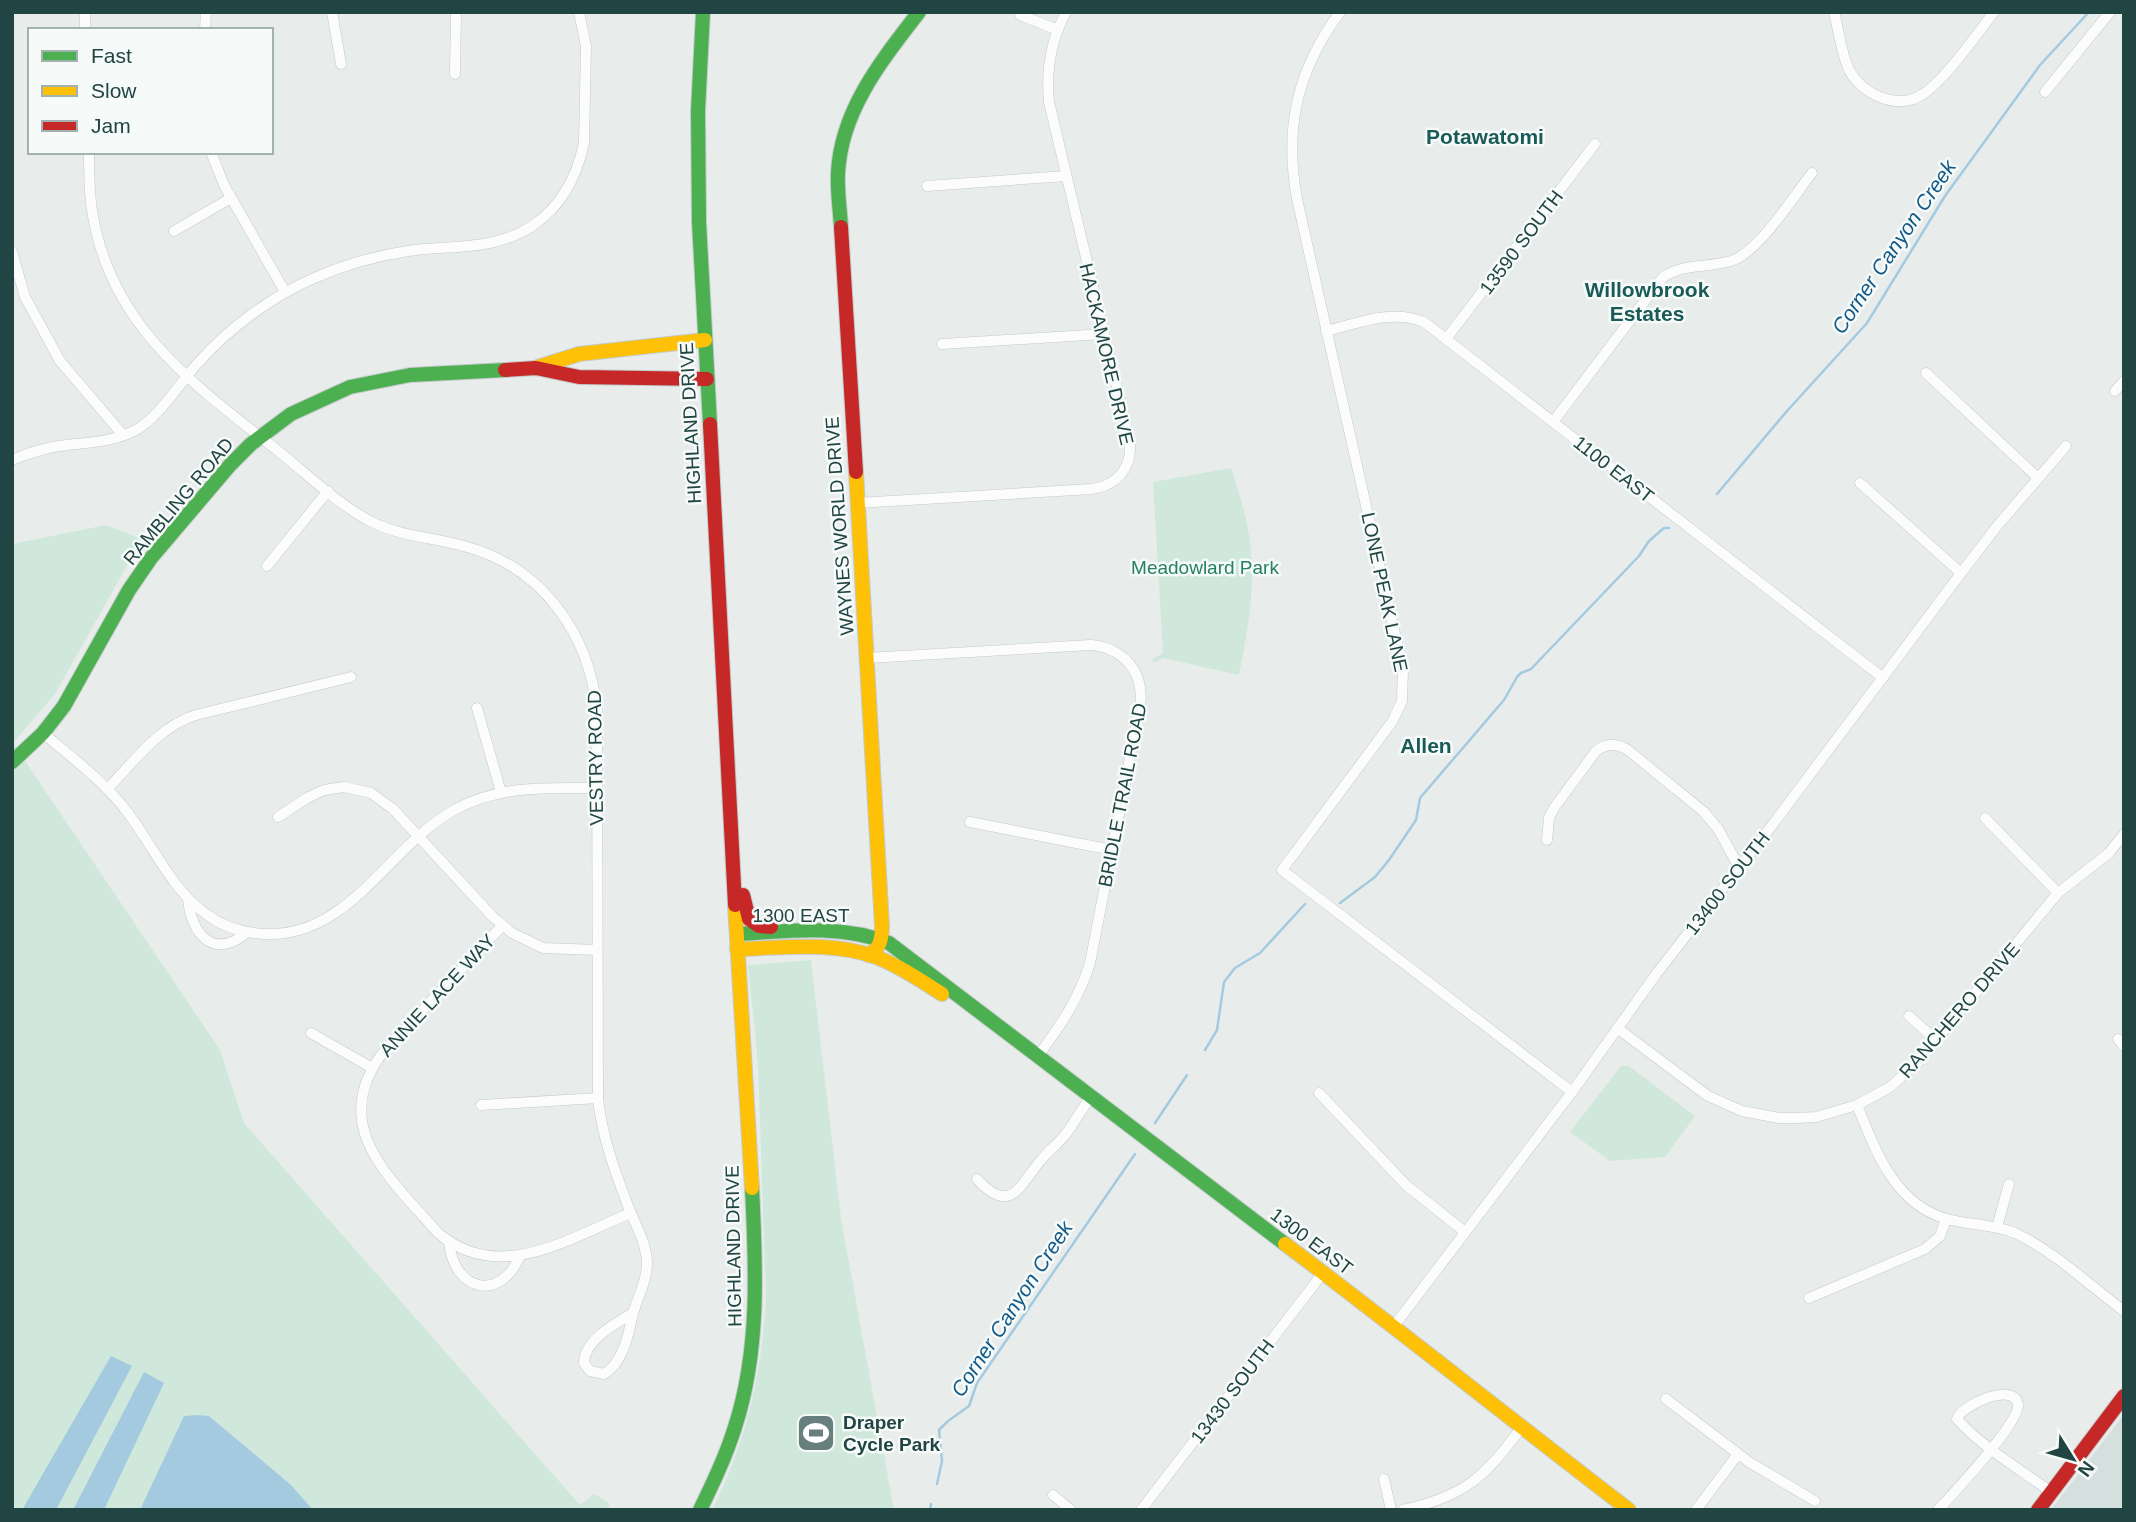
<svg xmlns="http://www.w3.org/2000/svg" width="2136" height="1522" font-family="Arial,sans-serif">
	<rect width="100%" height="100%" fill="#e8edec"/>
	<path fill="#d5e0de" d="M2124,1414V1510H2051Z"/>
	<g fill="#d0e8dc">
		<path d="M1231,468C1240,496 1249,523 1251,552C1255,594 1247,634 1239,675L1163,658L1154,663L1152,659L1163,653L1153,482Z"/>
		<path d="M106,525L142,539L55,694L13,743L220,1050L244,1123L580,1505L594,1494L608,1502L610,1510H12V544Z"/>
		<path d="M811,960L841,1218L894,1510H712C746,1443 762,1373 766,1298L758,1063L748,965Z"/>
		<path d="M1621,1066H1629L1695,1116L1665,1157L1610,1161L1570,1132Z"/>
	</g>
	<g fill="#a4cadf">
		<path d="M111,1356L132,1366L56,1510H22Z"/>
		<path d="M144,1372L164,1383L104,1510H73Z"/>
		<path d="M197,1415L209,1416L291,1485L313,1510H140L184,1416Z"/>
	</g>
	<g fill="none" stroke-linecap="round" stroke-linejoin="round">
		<g stroke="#a4cadf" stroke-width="2.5">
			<path d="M1717,494L1787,411L1867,323L1945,196L2040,65L2089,12"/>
			<path d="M1340,903L1375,877L1389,860L1416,820L1420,798L1504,700L1517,677L1521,673L1531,669L1639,556L1649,541L1664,528H1669"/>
			<path d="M1205,1050L1217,1030L1224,982L1235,968L1260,953L1305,904"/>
			<path d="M1155,1123L1187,1075"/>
			<path d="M937,1484L942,1461L939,1430L948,1421L969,1406L977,1383L1135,1154"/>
			<path d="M930,1510L931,1504"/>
		</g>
		<g stroke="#c4cac9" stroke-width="11">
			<g id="street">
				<path d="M85,12V30"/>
				<path d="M332,12L341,64"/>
				<path d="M1340,12C1297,71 1284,127 1297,199L1403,670L1402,701L1392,722L1282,870L1572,1092"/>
				<path d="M1834,12C1839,31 1841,53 1849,70C1863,95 1898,111 1923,94C1945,80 1977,34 1994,12"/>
				<path d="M1020,15L1058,30"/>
				<path d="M205,30L206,12"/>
				<path d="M455,74L456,12"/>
				<path d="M2045,92L2110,12"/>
				<path d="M89,152C89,172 89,191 92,210C109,325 193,384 277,450C307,474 336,503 370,521C401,537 434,537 467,547C543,568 589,634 597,710L598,1098C602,1138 616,1174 630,1211C637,1227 646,1244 647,1262C647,1283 636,1299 632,1318C628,1337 622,1364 604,1374L590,1371L584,1363C584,1340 616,1323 633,1313"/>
				<path d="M211,152L224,185L285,292"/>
				<path d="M927,186L1066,176"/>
				<path d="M174,231L231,198"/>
				<path d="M12,252L25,297L60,361L123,435"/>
				<path d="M1326,331C1359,323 1392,309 1424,322L1883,678"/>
				<path d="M1446,339L1595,144"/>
				<path d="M942,344L1104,334"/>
				<path d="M1926,373L2038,478"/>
				<path d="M2115,391L2124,381"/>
				<path d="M1553,422L1663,277C1684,263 1707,268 1731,261C1759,252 1793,197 1812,173"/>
				<path d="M12,460C26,454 39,450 53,447C81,442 109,444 136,430C158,418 180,383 197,364C228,329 269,298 312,279C343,265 375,256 408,251C451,245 494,251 532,226C561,207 577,176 584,143L586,46L579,12"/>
				<path d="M1860,483L1961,573"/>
				<path d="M857,503L1092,489C1119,485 1134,465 1129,438L1049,102C1046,71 1051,40 1066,12"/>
				<path d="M267,566L328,491"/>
				<path d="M867,658L1091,645C1124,648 1145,673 1140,706L1090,963C1079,999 1060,1026 1038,1056"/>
				<path d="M477,708L501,792"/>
				<path d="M43,733C72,758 105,782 128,813C153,846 172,890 206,914C223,927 244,933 265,934C350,938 389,845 456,809C500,785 548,788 596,788"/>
				<path d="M107,789C133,763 159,726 196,715L351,677"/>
				<path d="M278,817L307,798L324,790L344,787L371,793L393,809L493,917L512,933L543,948L597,950"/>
				<path d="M1985,818L2058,893"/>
				<path d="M970,822L1112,850"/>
				<path d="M1547,840L1549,818L1554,808L1596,751C1606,743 1617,743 1628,750L1704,812L1718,829L1739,867"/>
				<path d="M188,899C191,934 214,961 247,932"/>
				<path d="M502,926L385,1050C325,1125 391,1179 438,1233C499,1285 569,1238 631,1213"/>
				<path d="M1909,1016L1936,1040"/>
				<path d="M1617,1028L1708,1096L1742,1111L1779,1118H1797L1816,1117L1857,1105L1890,1087L1918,1062L2058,893L2109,853L2124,834"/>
				<path d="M311,1033L372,1068"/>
				<path d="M2118,1039L2124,1046"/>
				<path d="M1319,1093L1406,1185L1465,1232"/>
				<path d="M481,1105L598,1098"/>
				<path d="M1857,1105C1876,1151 1894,1204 1947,1219C1969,1225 1993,1224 2015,1233C2054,1251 2089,1285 2124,1311"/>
				<path d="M977,1179C1012,1218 1021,1182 1042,1159C1049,1150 1058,1144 1065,1135C1074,1124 1081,1110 1090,1098"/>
				<path d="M1997,1227L2009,1184"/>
				<path d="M449,1243C455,1292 500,1302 520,1256"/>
				<path d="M1809,1298L1925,1249L1940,1236L1946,1219"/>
				<path d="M1394,1326L1572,1092L1657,973L1770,828L1961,573L1998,525L2066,446"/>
				<path d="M1666,1399L1749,1462L1815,1501"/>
				<path d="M1384,1479L1391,1510"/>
				<path d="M1053,1495L1071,1510"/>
				<path d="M1141,1510L1323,1273"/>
				<path d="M1403,1510C1465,1496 1484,1478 1521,1428"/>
				<path d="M1696,1510L1738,1454"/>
				<path d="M1938,1510C1952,1495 2022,1420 2018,1404C2013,1381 1960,1406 1957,1419C1983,1448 2020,1469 2051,1492"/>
			</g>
		</g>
		<g stroke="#c3cbca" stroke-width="16">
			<g id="fast">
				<path d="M703,12L698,111L699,222L710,424"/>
				<path d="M841,227C840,209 837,191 838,173C841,110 882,60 919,12"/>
				<path d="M12,762L43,733L64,706L129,590L151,558L230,465L251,444L291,414L350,387L410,375L505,370"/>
				<path d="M737,934C788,931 840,924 889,943L1285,1244"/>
				<path d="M700,1510C713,1483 726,1456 735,1427C760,1350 756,1267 752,1188"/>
			</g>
		</g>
		<g stroke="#c3cbca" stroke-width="16">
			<g id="slow">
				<path d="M538,367L579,354L705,340"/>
				<path d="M856,472L882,926C882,939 880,949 868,955"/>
				<path d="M735,905L752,1188"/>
				<path d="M737,949C783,948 832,941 876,957C900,966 921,981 942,994"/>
				<path d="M1285,1244C1401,1331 1514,1422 1629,1510"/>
			</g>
		</g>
		<g stroke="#c3cbca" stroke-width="16">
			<g id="jam">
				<path d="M841,227L856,472"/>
				<path d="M505,370L536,368L579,377L707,379"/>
				<path d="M710,424L735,905"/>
				<path d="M743,895L749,919L759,926L771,927"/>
				<path d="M2038,1510L2124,1396"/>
			</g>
		</g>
		<use href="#street" stroke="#fcfcfc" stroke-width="10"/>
		<use href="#fast" stroke="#4caf50" stroke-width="14"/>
		<use href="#slow" stroke="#ffc107" stroke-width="14"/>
		<use href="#jam" stroke="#c62828" stroke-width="14"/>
	</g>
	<defs>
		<g id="stadium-square" transform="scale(2.0125)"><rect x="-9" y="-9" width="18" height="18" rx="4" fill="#67807e" stroke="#f6fbfa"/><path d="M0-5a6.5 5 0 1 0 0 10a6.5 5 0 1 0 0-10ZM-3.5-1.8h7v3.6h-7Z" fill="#fff"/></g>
	</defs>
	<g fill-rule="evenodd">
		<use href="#stadium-square" x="816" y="1433"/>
	</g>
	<g text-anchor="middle" stroke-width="5" stroke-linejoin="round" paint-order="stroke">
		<g font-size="19" fill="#214543" stroke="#f6fbfa">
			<text transform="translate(1521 242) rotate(-53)" y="7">13590 SOUTH</text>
			<text transform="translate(1107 354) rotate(77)" y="7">HACKAMORE DRIVE</text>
			<text transform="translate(690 423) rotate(-93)" y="7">HIGHLAND DRIVE</text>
			<text transform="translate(1614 469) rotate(38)" y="7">1100 EAST</text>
			<text transform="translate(178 501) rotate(-50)" y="7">RAMBLING ROAD</text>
			<text transform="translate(839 526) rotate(-94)" y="7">WAYNES WORLD DRIVE</text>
			<text transform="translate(1385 592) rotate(78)" y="7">LONE PEAK LANE</text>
			<text transform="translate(595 758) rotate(-91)" y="7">VESTRY ROAD</text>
			<text transform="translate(1122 795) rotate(-79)" y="7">BRIDLE TRAIL ROAD</text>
			<text transform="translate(1727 883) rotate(-52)" y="7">13400 SOUTH</text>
			<text x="801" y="922">1300 EAST</text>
			<text transform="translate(437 995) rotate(-47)" y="7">ANNIE LACE WAY</text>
			<text transform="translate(1959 1010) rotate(-49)" y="7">RANCHERO DRIVE</text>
			<text transform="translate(1312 1241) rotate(37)" y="7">1300 EAST</text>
			<text transform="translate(733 1246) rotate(-91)" y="7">HIGHLAND DRIVE</text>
			<text transform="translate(1232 1391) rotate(-53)" y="7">13430 SOUTH</text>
		</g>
		<g font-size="19" fill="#26815e" stroke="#f6fbfa">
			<text x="1205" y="574">Meadowlard Park</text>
		</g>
		<g font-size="19" font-weight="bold" fill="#214543" stroke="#f6fbfa" text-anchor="start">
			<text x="843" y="1429">Draper<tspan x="843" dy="22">Cycle Park</tspan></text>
		</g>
		<g font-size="21" font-weight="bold" fill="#1a5a59" stroke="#f6fbfa">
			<text x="1485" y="144">Potawatomi</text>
			<text x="1647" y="297">Willowbrook<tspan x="1647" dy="24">Estates</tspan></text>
			<text x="1426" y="753">Allen</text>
		</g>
		<g font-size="21" font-style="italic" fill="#135a89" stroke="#f6fbfa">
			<text transform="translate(1894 247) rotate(-56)" y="7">Corner Canyon Creek</text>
			<text transform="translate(1012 1309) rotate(-57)" y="7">Corner Canyon Creek</text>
		</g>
	</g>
	<rect width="2136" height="1522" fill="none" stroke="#214543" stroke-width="28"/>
	<rect x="28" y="28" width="245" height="126" fill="#f6fbfa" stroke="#a1b2b1" stroke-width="2"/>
	<rect x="42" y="51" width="35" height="10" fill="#4caf50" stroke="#a1b2b1" stroke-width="2"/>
	<text x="91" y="63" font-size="21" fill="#214543">Fast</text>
	<rect x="42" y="86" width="35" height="10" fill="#ffc107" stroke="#a1b2b1" stroke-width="2"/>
	<text x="91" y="98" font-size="21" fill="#214543">Slow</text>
	<rect x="42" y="121" width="35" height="10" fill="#c62828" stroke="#a1b2b1" stroke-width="2"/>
	<text x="91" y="133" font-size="21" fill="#214543">Jam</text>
	<g transform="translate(2073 1459) rotate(127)" stroke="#f6fbfa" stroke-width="5" paint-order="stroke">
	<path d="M0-5L12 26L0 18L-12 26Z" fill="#214543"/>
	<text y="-10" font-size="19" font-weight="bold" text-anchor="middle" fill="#214543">N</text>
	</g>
</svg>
